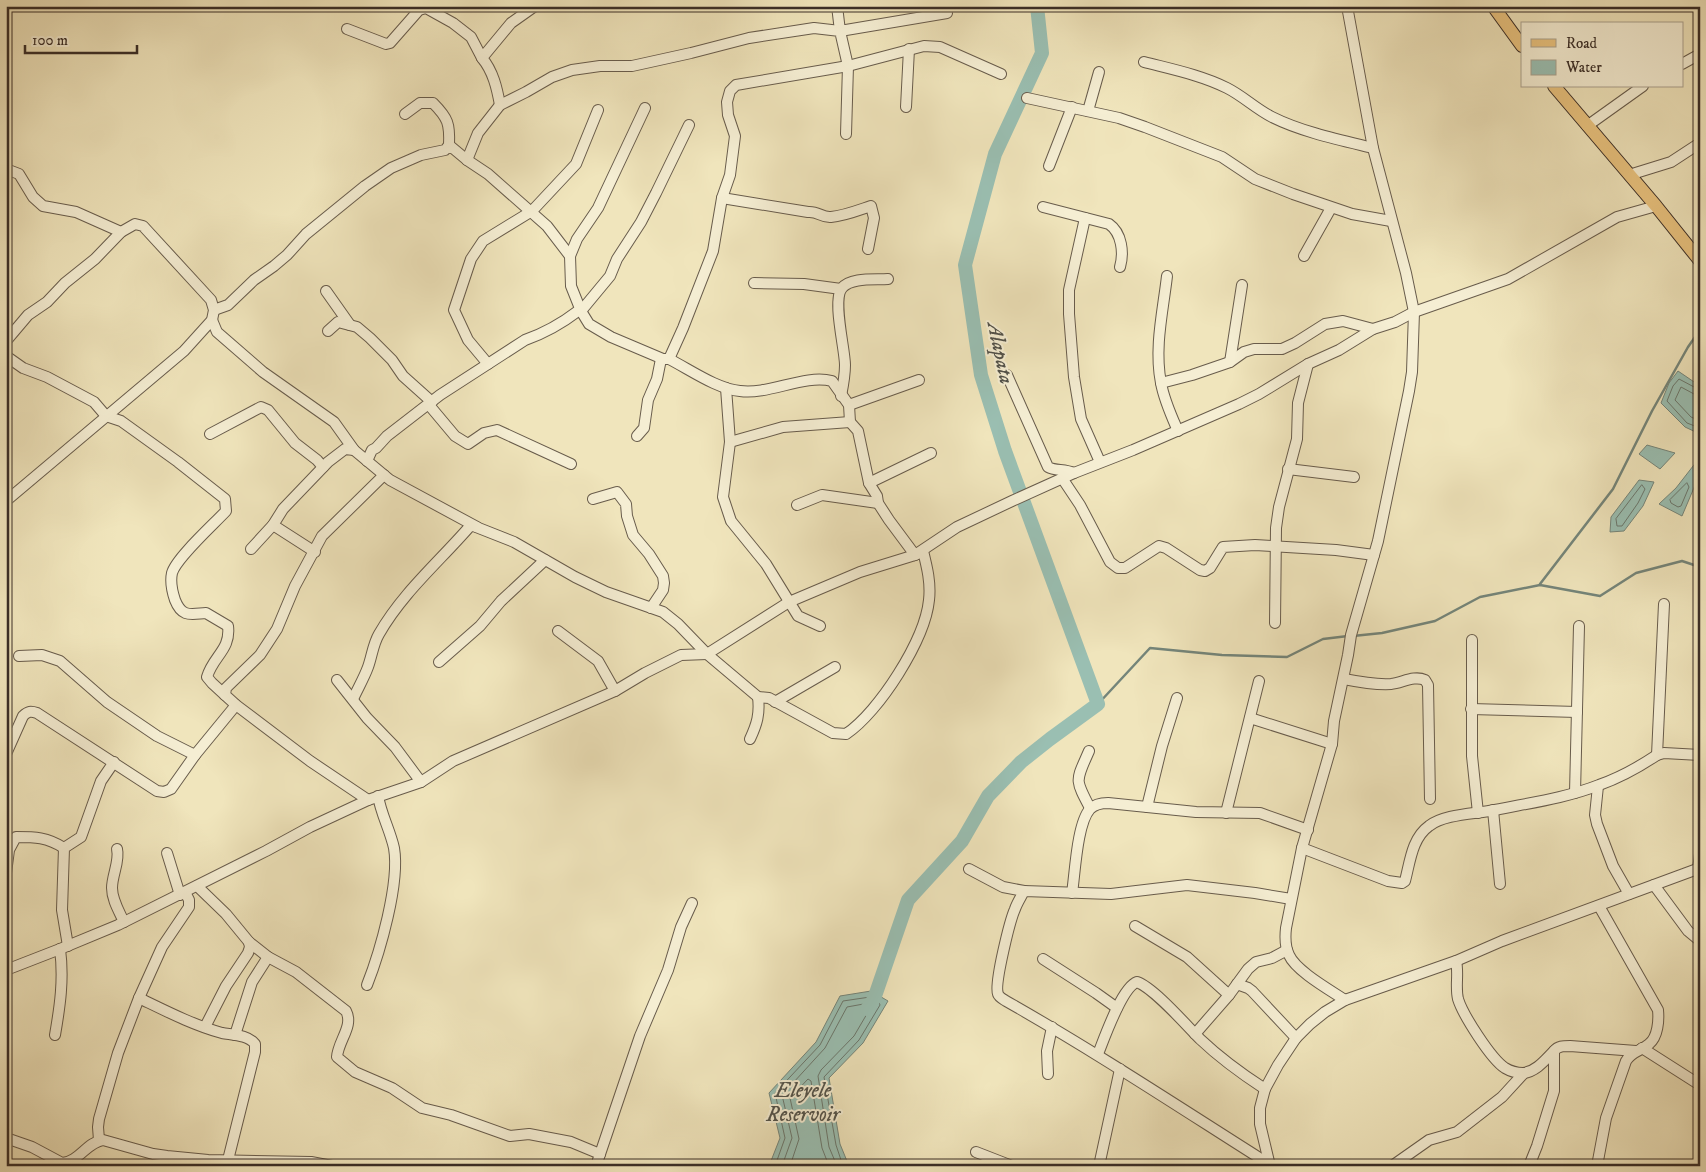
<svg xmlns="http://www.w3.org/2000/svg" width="1706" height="1172" font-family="'IM FELL DW Pica',serif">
	<rect width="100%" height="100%" fill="#f0e5bc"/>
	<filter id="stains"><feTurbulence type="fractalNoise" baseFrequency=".004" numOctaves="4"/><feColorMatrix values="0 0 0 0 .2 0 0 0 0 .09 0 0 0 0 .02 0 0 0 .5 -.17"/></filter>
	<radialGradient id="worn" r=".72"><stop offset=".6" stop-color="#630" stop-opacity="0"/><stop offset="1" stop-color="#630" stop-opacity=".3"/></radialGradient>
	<g fill="#9abfb2" stroke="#74857a">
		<path d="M1678,371L1700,386V434L1685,427L1661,403L1669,383Z"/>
		<path d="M1647,445L1675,453L1660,469L1639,454Z"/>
		<path d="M1697,461L1696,483L1682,516L1659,504L1676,488Z"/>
		<path d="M1639,480L1654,482L1643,506L1624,531L1610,532L1611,517Z"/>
		<path d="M871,991L888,1001L863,1043L829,1078L840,1144L849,1166H769L780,1138L769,1093L816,1042L840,996Z"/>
	</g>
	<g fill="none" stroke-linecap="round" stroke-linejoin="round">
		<g stroke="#6a766c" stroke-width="1">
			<path d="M1700,389L1696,388L1679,379L1673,386L1667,401L1687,423L1700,428"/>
			<path d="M1700,395L1694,394L1681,387L1675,400L1691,417L1700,421"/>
			<path d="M1687,483L1689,487L1681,506L1678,507L1671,503L1670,500Z"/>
			<path d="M1642,485L1645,489L1638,503L1622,526H1617L1616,519Z"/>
			<path d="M775,1166L785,1138L775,1093L820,1045L843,1001L870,997L879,1002L880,1005L859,1040L824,1077L836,1145L843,1166"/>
			<path d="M782,1166L792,1138L782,1095L825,1048L847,1007L869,1003L871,1007L854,1036L821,1070L818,1076L829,1147L837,1166"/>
			<path d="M790,1166L799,1139L790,1098L808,1079L811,1081L822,1148L829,1166"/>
		</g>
		<g stroke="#74857a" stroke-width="2.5">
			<path d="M1540,584L1613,489L1652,411L1688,347L1700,330"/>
			<path d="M1353,636L1382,633L1435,621L1480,597L1540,585L1600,596L1636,573L1682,561L1700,567"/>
			<path d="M1098,704L1150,648L1222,655L1287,657L1323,639L1348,636"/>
		</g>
		<path stroke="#9abfb2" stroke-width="14" d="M867,1009L874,999L908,900L962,841L988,796L1021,762L1050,739L1098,704L1005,451L981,375L965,265L995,154L1042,53L1037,6"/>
		<g stroke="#685c4c" stroke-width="12">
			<g id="minor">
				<path d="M837,6L840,31L947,13"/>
				<path d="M347,29L386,44L390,43L419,10L426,8L453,23L471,37L482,58"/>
				<path d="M1144,62C1171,69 1201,75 1227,88C1243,96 1256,109 1272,117C1302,132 1340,140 1373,148"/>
				<path d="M1682,64L1700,54"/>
				<path d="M1027,98L1119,118L1145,127L1222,157L1255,179L1293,194L1352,214L1391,221"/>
				<path d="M500,105C497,88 493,71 482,58L511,23L535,6"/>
				<path d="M906,107L909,49"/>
				<path d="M1088,111L1099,72"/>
				<path d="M405,114L420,103H433C448,118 450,124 449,145"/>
				<path d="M1587,126L1643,86"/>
				<path d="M467,160L478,133L500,105L526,92L552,77L572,70L600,66H632L691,53L749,38L814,28L840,31L848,66L846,134"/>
				<path d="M1049,166L1072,107"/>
				<path d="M6,169L19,174L33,197L43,206L76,212L121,232"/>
				<path d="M1629,175L1671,162L1700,143"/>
				<path d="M722,198L808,212C818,211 822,218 831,217C844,216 859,210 871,206L874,218L868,249"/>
				<path d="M1043,207L1109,224C1122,233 1124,253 1120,267"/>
				<path d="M1085,218L1069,290V314L1074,377L1081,419L1100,462"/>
				<path d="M570,256L577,239L598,208L645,108"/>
				<path d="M1304,256L1331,208"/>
				<path d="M1167,276C1163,311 1154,348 1161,383C1164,400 1171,415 1178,431"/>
				<path d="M754,283L804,284L841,289"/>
				<path d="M326,291L350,325"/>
				<path d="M214,310L228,305L254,280L274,266L287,255L306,234L365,186L391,168L421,155L445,150L449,145L467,160L488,174L547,226L570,256L571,286L581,311L589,324L611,337L663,359H669C689,369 717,389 740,391C769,395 804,374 832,381L849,405L850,422L858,431L869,483L877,496L878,503L889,520L915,555L923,551C927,567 931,583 929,600C925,640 879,712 846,734L833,733L769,698L758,697L707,654L678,624L663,612L606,592L575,577L514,542L471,525C440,561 403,592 379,634C373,644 372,656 368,667C364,678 358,688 353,699"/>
				<path d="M212,320L217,332L263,372L334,422L354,450L390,480L477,527"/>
				<path d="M328,331L338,322L357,327L370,338L392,360L403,376L432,402"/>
				<path d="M6,341L28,315L47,302L65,283L95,259L121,232L135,224L143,226L211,300L214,310L212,320L184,351L6,501"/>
				<path d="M6,356L23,368L47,377L94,402L106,416L121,421L178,462L225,499L226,511C214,524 176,558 172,573C170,582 172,591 175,600C182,618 191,614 206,613L228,626C231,650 213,656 207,677L212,683L225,695"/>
				<path d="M669,359L683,328L713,251L722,198L730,175L735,136L728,115L727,102L730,91L736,85L848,66L924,46L940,47L1001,74"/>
				<path d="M1230,362L1242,285"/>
				<path d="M488,364L468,340L454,310L471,259L483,241L532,211L576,164L598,110"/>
				<path d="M1007,375L1048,467C1055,471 1064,469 1074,473"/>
				<path d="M1161,383L1192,375L1230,362L1244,352L1254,349H1282L1295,343L1325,324L1343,321L1373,329"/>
				<path d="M726,388L730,442L723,497L731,521L766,564L798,616L820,626"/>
				<path d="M841,396C843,386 845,375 845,365C845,349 832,300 842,288C851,277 875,280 888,279"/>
				<path d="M429,405L455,436L468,444L484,433L497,430L571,464"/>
				<path d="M849,405L919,380"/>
				<path d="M210,434L261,407L268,410L295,443L317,460L323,467"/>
				<path d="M637,436L644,428L648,400L657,379L661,359H663"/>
				<path d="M730,442L783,427L850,422"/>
				<path d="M367,461L372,450L376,448L387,436L440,395L525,340C545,333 561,324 578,311H581L610,276L617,259L641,222L656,193L689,125"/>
				<path d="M1288,469L1354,477"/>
				<path d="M1062,478L1080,505L1110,562L1118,568H1125L1159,546L1166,548L1200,570L1205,571L1210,568L1223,547L1255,545L1336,550L1374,555"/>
				<path d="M869,483L931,453"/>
				<path d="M593,499L617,492L626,504L627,516L633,535L649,554L663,576L664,583L663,590L651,608"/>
				<path d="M797,505L822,495L878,503"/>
				<path d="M273,525L315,552"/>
				<path d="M251,549L273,525L283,509L328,462L345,449L354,450"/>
				<path d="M1275,623L1276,528L1279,507L1297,439L1298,403L1308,364"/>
				<path d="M558,631L598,661L615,691"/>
				<path d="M1472,640V756L1478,813"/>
				<path d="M19,656L42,655L60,661L107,702L157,736L195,755"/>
				<path d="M439,662L480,626L501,601L545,560"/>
				<path d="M1344,679C1359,682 1375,685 1391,684C1402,683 1414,675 1425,680L1428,685L1430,799"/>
				<path d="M337,680L367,718L395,747L421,782"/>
				<path d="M775,702L835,667"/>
				<path d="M1471,709L1577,712"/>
				<path d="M1250,718L1332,744"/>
				<path d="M750,739C757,724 760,714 758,697"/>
				<path d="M1089,751C1076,781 1074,778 1090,808"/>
				<path d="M6,754L23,716C28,711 31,711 37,713L157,791L164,792L171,789L195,755L236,705"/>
				<path d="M1657,755L1664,604"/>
				<path d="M1598,786L1595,815L1597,824L1613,866L1629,894"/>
				<path d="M1575,793L1579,626"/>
				<path d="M368,800L310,761L236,705L225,695L226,688L260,655L277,629L295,586L322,536L384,475"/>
				<path d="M1147,807L1162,746L1177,698"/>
				<path d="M1493,810L1500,884"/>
				<path d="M1226,813L1259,681"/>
				<path d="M1302,848L1388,881L1402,883L1405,881C1410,862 1412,838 1429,826C1444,814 1475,814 1495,810C1529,803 1566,798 1599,785C1619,778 1639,767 1657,755L1664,753L1700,755"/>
				<path d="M117,849C120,861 112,875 112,888C112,900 119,911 124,922"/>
				<path d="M167,853L180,895"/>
				<path d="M969,869L1003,887L1024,891"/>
				<path d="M1698,869L1700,854"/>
				<path d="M6,873L9,850L16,837C35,837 47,837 64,848"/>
				<path d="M1654,885L1688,931L1700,941"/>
				<path d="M197,886L226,914L249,942L268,957L296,972L346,1011C354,1026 338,1041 337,1057L355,1072L392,1088L422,1108L451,1115L510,1136L529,1134L571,1142L600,1154"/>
				<path d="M1072,893C1075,874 1077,823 1090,809C1095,804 1101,803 1108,803L1196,812L1260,813L1308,830"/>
				<path d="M1135,926L1187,957L1229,995"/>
				<path d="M68,946L62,910L64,848L81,837L101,781L114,762"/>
				<path d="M1043,959L1096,993L1117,1008"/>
				<path d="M1456,961C1459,974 1455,986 1458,999C1463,1015 1491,1059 1505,1068C1510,1071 1517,1073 1523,1073C1536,1072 1546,1059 1554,1051"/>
				<path d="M6,970L60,949L118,925L266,851L310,827L368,800L421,782L453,761L615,691L645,673L681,655L707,654L789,602L860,572L915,555L957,527L1012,501L1074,473L1133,450L1239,404L1259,394L1308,364L1339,350L1373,329L1395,322L1414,312L1508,279L1617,217L1656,206"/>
				<path d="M1237,984L1248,988L1252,991L1296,1038"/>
				<path d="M367,985C380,952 400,883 394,848C390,830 381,814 378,796"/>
				<path d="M139,998C166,1011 193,1025 222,1033C233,1035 248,1035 255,1044V1052L228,1160"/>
				<path d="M1345,1000C1330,990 1296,971 1289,955C1285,947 1285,937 1286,928L1302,848L1332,744L1334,721L1348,655L1351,635L1378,541L1409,391L1412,372L1414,312L1406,273L1373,148L1347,6"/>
				<path d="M205,1027L226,986L248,953L250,947L249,942"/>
				<path d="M1195,1034L1229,995L1248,969L1256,962L1272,958L1287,950"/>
				<path d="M55,1035C60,1006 64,979 60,949"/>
				<path d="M235,1035L252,982L268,957"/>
				<path d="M1642,1048L1700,1085"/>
				<path d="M1098,1054C1104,1039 1122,987 1137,982C1154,988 1186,1025 1200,1039C1220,1058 1242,1074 1265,1089"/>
				<path d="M1048,1074L1047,1051L1052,1027"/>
				<path d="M6,1138L32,1147L62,1163C79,1162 87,1142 103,1140L153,1154L167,1156L208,1160L311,1162L332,1166"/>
				<path d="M99,1140L98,1127L99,1119L118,1053L139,998L162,947L189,907V900L185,892"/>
				<path d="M976,1152L1012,1166"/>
				<path d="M1269,1164C1182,1109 1096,1052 1006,1001C1003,999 999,997 998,994C994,984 1010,920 1015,909C1017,903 1021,897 1024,891L1111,894L1187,885L1255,893L1291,899"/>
				<path d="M596,1166L640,1036L668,970L681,927L692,903"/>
				<path d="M1099,1166L1120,1069"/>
				<path d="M1270,1166L1260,1124V1108L1265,1089L1278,1065L1296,1038L1310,1024L1325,1012L1345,1000L1456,961L1502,941L1700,868"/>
				<path d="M1392,1166L1429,1140L1457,1132L1502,1097L1524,1073"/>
				<path d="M1529,1166L1537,1146L1554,1091V1051C1558,1046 1563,1046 1570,1046L1636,1051"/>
				<path d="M1597,1166L1606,1118L1626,1061C1632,1051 1641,1051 1649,1044C1658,1037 1659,1020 1658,1010L1599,906"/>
			</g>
		</g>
		<g stroke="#3a2e27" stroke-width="14">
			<g id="major">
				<path d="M1493,6L1522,46"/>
				<path d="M1554,86L1656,206L1700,261"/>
			</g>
		</g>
		<use href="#minor" stroke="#f5eed3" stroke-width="10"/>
		<use href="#major" stroke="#e8c27e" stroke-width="12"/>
	</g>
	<g text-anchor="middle" stroke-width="4" stroke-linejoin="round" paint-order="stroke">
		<g font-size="21" font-style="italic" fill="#52524a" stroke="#f5eed3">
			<text transform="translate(1001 353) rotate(78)" y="7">Alapata</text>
			<text x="803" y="1097">Eleyele<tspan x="803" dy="24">Reservoir</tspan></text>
		</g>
	</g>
	<rect width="1706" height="1172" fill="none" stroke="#f0e5bc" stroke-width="25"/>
	<rect x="8" y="8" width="1691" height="1157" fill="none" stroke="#3a2e27" stroke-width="2.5"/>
	<rect x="12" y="12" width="1681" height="1147" fill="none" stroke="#3a2e27"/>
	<rect x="1521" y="22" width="162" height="65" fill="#f5eed3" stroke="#aaa18e"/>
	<rect x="1531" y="39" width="25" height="8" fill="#e8c27e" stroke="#aaa18e"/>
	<text x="1566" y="48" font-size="15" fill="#3a2e27">Road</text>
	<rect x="1531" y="60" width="25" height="15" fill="#9abfb2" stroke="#aaa18e"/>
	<text x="1566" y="72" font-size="15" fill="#3a2e27">Water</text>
	<path d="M25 45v8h112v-8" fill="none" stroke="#3a2e27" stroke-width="2.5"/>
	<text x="32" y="45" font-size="15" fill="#3a2e27" stroke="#f5eed3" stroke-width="4" paint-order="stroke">100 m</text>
	<rect width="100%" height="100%" filter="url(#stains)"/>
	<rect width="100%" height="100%" fill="url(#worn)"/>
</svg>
